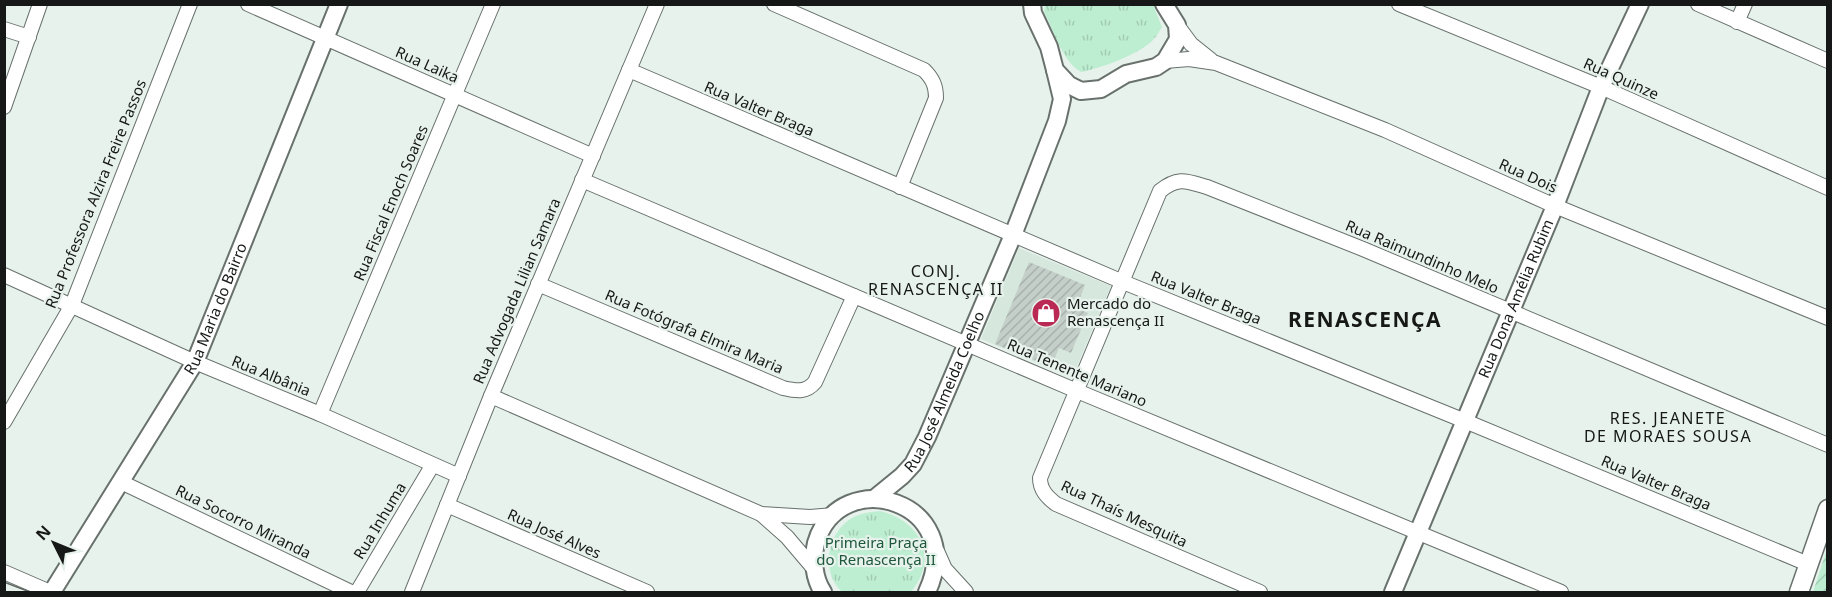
<svg xmlns="http://www.w3.org/2000/svg" width="1832" height="597" font-family="'Noto Sans',sans-serif">
	<defs>
		<pattern id="grass-tufts" width="24" height="20" patternUnits="userSpaceOnUse" patternTransform="scale(1.5)"><rect width="24" height="20" fill="#beeed2"/><path d="M3 7l-1-3M5 7V3M7 7l1-3M15 17l-1-3M17 17v-4M19 17l1-3" fill="none" stroke="#a2cbb4"/></pattern>
		<pattern id="garden-furrows" width="10" height="10" patternUnits="userSpaceOnUse" patternTransform="scale(1.5)"><rect width="10" height="10" fill="#beeed2"/><path d="M-1 1l2-2M0 10L10 0M9 11l2-2" fill="none" stroke="#a2cbb4"/></pattern>
		<pattern id="building-hatch" width="6" height="6" patternUnits="userSpaceOnUse" patternTransform="scale(1.5)"><rect width="6" height="6" fill="#c5cfc9"/><path d="M-1 1l2-2M0 6l6-6M5 7l2-2" fill="none" stroke="#a8b1ac"/></pattern>
	</defs>
	<rect width="100%" height="100%" fill="#e8f2ec"/>
	<path fill="#d6e8dd" d="M1019,248L1111,286L1072,378L981,339Z"/>
	<g fill="url(#grass-tufts)">
		<path d="M1045,5H1153L1162,27C1159,31 1158,35 1154,39C1142,53 1100,69 1081,72C1062,61 1054,31 1044,12Z"/>
		<path d="M880,511C921,521 939,558 911,592H842C820,572 827,532 852,518C861,513 870,512 880,511Z"/>
	</g>
	<path fill="url(#garden-furrows)" d="M1827,549V592H1813Z"/>
	<path fill="url(#building-hatch)" d="M1029,262L1085,285L1076,308L1088,313L1071,353L1059,348L1051,367L995,344Z"/>
	<g fill="none" stroke-linecap="round" stroke-linejoin="round">
		<g stroke="#68716c" stroke-width="16">
			<g id="minor">
				<path d="M248,4L593,156"/>
				<path d="M774,4L924,70C933,79 936,86 936,98L900,187"/>
				<path d="M1399,4L1601,87L1828,188"/>
				<path d="M1698,4L1828,61"/>
				<path d="M1737,22L1745,4"/>
				<path d="M1177,25L1191,44L1211,60"/>
				<path d="M4,29L29,37"/>
				<path d="M1165,61L1189,59L1216,63L1385,130L1555,206L1828,318"/>
				<path d="M629,70L1123,282L1465,421L1808,564"/>
				<path d="M4,107L40,4"/>
				<path d="M582,180L1077,391L1561,592"/>
				<path d="M4,275L195,362L320,414L459,476"/>
				<path d="M538,284L783,388C796,391 806,393 815,382L854,296"/>
				<path d="M491,396L761,514L810,517L834,515"/>
				<path d="M320,414L493,4"/>
				<path d="M4,422L72,305L190,4"/>
				<path d="M121,482L351,592"/>
				<path d="M447,505L647,592"/>
				<path d="M761,514L787,537L815,570"/>
				<path d="M937,551L945,569L966,592"/>
				<path d="M4,572L50,592"/>
				<path d="M357,592L432,466"/>
				<path d="M412,592L491,396L657,4"/>
				<path d="M1260,592L1056,504C1047,497 1040,490 1040,478L1160,191C1178,176 1187,181 1207,187L1363,249L1828,445"/>
			</g>
		</g>
		<g stroke="#68716c" stroke-width="20">
			<g id="tertiary">
				<path d="M1032,4L1033,13L1049,47L1055,70L1069,85L1081,91L1101,89L1126,74L1156,67L1165,61L1178,39L1177,25L1164,4"/>
				<path id="s1" d="M875,498L902,476L913,464L927,437L1013,235L1057,121L1062,99L1055,70"/>
				<path id="s2" d="M52,592L195,362L339,4"/>
				<path d="M823,592C814,579 812,559 816,543C840,462 969,502 927,592"/>
				<path id="s3" d="M1393,592L1555,206L1601,87L1640,4"/>
			</g>
		</g>
		<g stroke="#68716c" stroke-width="21">
			<path id="secondary" d="M1799,592L1828,509"/>
		</g>
		<use href="#minor" stroke="#fff" stroke-width="14"/>
		<use href="#tertiary" stroke="#fff" stroke-width="16"/>
		<use href="#secondary" stroke="#fff" stroke-width="18"/>
		<path stroke="#626864" stroke-width="1.5" d="M4,582L30,592"/>
	</g>
	<defs>
		<g id="shop-disc" transform="scale(1.5)"><circle r="9.5" fill="#b92953" stroke="#e8f2ec"/><path d="M-5-2.5h2.3a2.7 3.5 0 0 1 5.4 0H5L5.5 6h-11ZM-1.5-2.5h3a1.5 2.3 0 0 0-3 0Z" fill="#fff"/></g>
	</defs>
	<g fill-rule="evenodd">
		<use href="#shop-disc" x="1046" y="313"/>
	</g>
	<g text-anchor="middle" stroke-width="4.5" stroke-linejoin="round" paint-order="stroke">
		<g font-size="15" fill="#151816" stroke="#e8f2ec">
			<text transform="translate(427 65) rotate(24)" y="5">Rua Laika</text>
			<text transform="translate(1621 79) rotate(24)" y="5">Rua Quinze</text>
			<text transform="translate(759 109) rotate(23)" y="5">Rua Valter Braga</text>
			<text transform="translate(1528 176) rotate(24)" y="5">Rua Dois</text>
			<text transform="translate(96 194) rotate(-68)" y="5">Rua Professora Alzira Freire Passos</text>
			<text transform="translate(391 203) rotate(-67)" y="5">Rua Fiscal Enoch Soares</text>
			<text transform="translate(1422 257) rotate(23)" y="5">Rua Raimundinho Melo</text>
			<text transform="translate(517 291) rotate(-67)" y="5">Rua Advogada Lilian Samara</text>
			<text transform="translate(1206 298) rotate(22)" y="5">Rua Valter Braga</text>
			<text dy="5" stroke="none"><textPath href="#s3" startOffset="318">Rua Dona Amélia Rubim</textPath></text>
			<text dy="5" stroke="none"><textPath href="#s2" startOffset="328">Rua Maria do Bairro</textPath></text>
			<text transform="translate(694 332) rotate(23)" y="5">Rua Fotógrafa Elmira Maria</text>
			<text transform="translate(1077 373) rotate(23)" y="5">Rua Tenente Mariano</text>
			<text transform="translate(271 376) rotate(22)" y="5">Rua Albânia</text>
			<text dy="5" stroke="none"><textPath href="#s1" startOffset="130">Rua José Almeida Coelho</textPath></text>
			<text transform="translate(1656 483) rotate(23)" y="5">Rua Valter Braga</text>
			<text transform="translate(1124 514) rotate(25)" y="5">Rua Thaís Mesquita</text>
			<text transform="translate(380 521) rotate(-59)" y="5">Rua Inhuma</text>
			<text transform="translate(243 522) rotate(26)" y="5">Rua Socorro Miranda</text>
			<text transform="translate(554 534) rotate(24)" y="5">Rua José Alves</text>
		</g>
		<g font-size="15" fill="#151816" stroke="#e8f2ec" text-anchor="start">
			<text x="1067" y="309">Mercado do<tspan x="1067" dy="17">Renascença II</tspan></text>
		</g>
		<g font-size="15" fill="#1e583c" stroke="#e8f2ec">
			<text x="876" y="548">Primeira Praça<tspan x="876" dy="17">do Renascença II</tspan></text>
		</g>
		<g font-size="16" letter-spacing="1.5" fill="#151816" stroke="#e8f2ec">
			<text x="936" y="277">CONJ.<tspan x="936" dy="18">RENASCENÇA II</tspan></text>
			<text x="1668" y="424">RES. JEANETE<tspan x="1668" dy="18">DE MORAES SOUSA</tspan></text>
		</g>
		<g font-size="21" font-weight="bold" letter-spacing="1.5" fill="#151816" stroke="#e8f2ec">
			<text x="1365" y="327">RENASCENÇA</text>
		</g>
	</g>
	<rect width="1832" height="597" fill="none" stroke="#151816" stroke-width="12"/>
	<g transform="translate(54 543) rotate(313)" stroke="#e8f2ec" stroke-width="4.5" paint-order="stroke">
	<path d="M0-4.5L10 22L0 15L-10 22Z" fill="#151816"/>
	<text y="-9" font-size="16" font-weight="bold" text-anchor="middle" fill="#151816">N</text>
	</g>
</svg>
